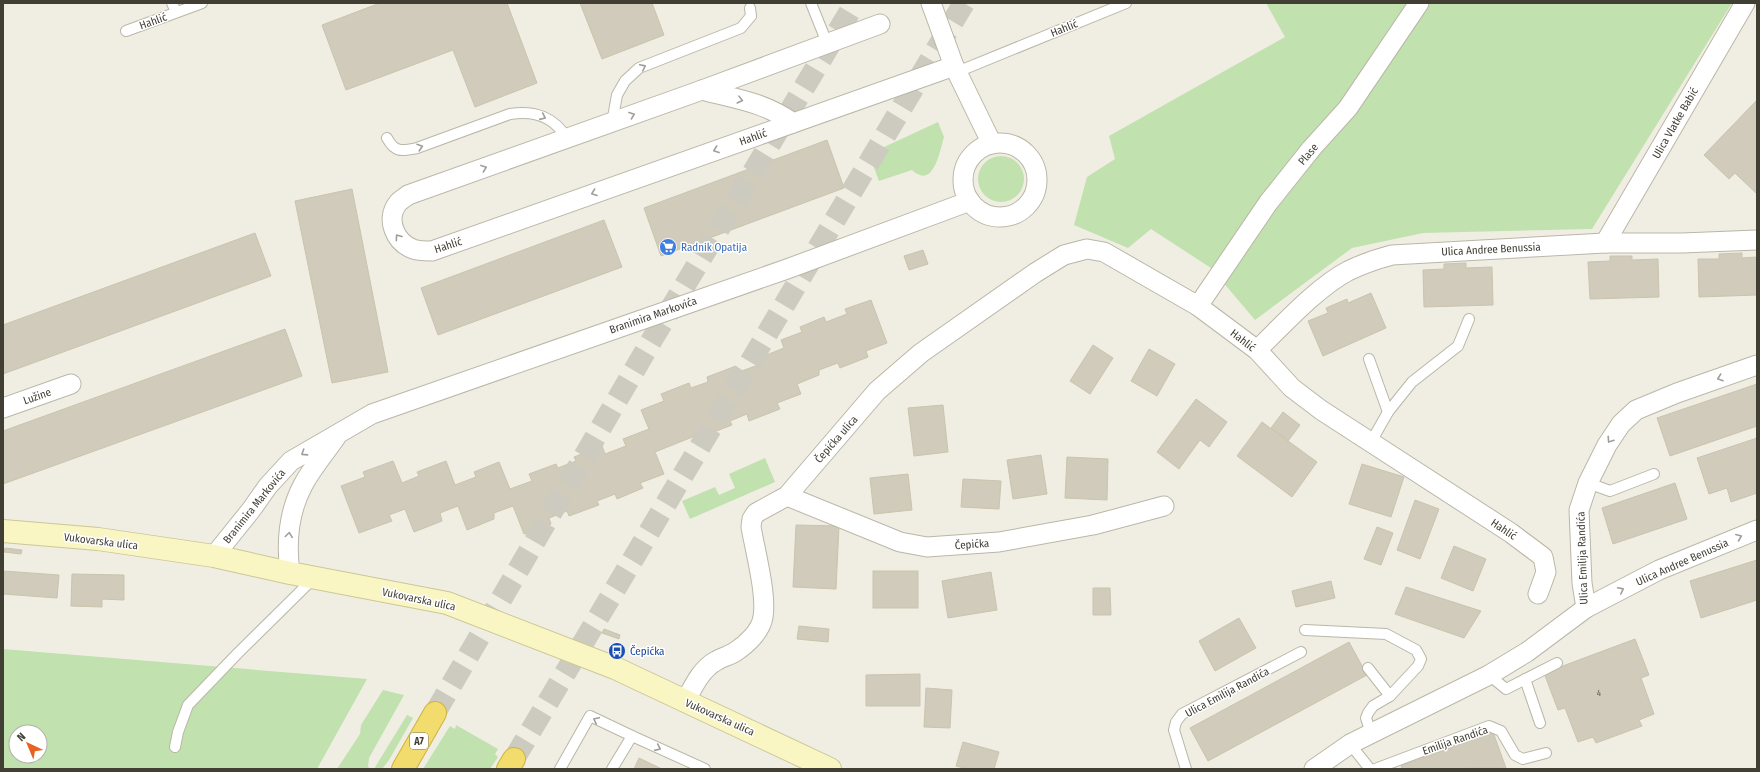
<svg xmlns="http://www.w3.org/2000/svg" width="1760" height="772" font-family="'Fira Sans Condensed',sans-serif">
	<rect width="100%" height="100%" fill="#f0eee3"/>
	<g fill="#c1e1af" fill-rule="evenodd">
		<path d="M1266,3H1732L1592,229L1423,233L1352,248L1255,320L1211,268L1151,229L1128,248L1074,225L1087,177L1115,159L1109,136L1285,37Z"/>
		<path d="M938,122L944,137C941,147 935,181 920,175C917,174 914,172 912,170L879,181L869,154Z"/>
		<circle cx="1001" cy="179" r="23"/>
		<path d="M765,458L775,482L690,519L682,501L715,487L719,495L735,488L729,474Z"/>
		<path d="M3,649L367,679L317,769H3ZM16,732H40V756H16Z"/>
		<path d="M383,690L404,695L369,758L368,767L372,769H337L360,734L361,725Z"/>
		<path d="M407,715L413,718L389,760L382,769H374Z"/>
		<path d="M456,725L498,749L495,754L498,757L490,769H423L450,726L455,729Z"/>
	</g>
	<g fill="#d0cbba" stroke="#cac4ad">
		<path d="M380,3H507L537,83L475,107L453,50L346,90L322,25Z"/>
		<path d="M580,3H652L664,35L602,59Z"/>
		<path d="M1757,100V194L1735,173L1729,179L1704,155Z"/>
		<path d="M827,140L844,188L661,256L644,208Z"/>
		<path d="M352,189L388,372L332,383L295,201Z"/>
		<path d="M604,220L622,267L438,335L421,288Z"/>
		<path d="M255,233L271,276L3,374V325Z"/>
		<path d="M923,250L928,264L909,270L904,256Z"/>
		<path d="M1742,253V258L1757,257V295L1699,297L1698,259H1719V254Z"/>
		<path d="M1610,256H1632V260L1658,259L1659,297L1590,299L1588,262L1610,261Z"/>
		<path d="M1466,263V268L1492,267L1493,305L1424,307L1423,270L1444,269V264Z"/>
		<path d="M1371,293L1386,328L1323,356L1308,321L1328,313L1326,308L1347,299L1348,303Z"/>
		<path d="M871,300L887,343L866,351L868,357L840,368L838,363L819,370V375L797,384L801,394L777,403L780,409L749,421L747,414L730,421L732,425L701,437L700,434L655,452L664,474L640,483L643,488L617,499L615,494L597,501L599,505L569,516L567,511L549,518L551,524L524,534L513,506L494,513V519L467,530L458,506L440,513L442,521L414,532L405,509L389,515L392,521L359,533L341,486L365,477L363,472L393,461L402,483L419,476L417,472L446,461L455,485L476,477L474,472L499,462L510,489L532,481L529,474L556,464L558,468L576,461L574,457L602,446L605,454L626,446L623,439L649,429L641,410L664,401L661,394L689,383L691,388L708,382L707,377L736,366L739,372L758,365L756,359L784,348L781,340L802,332L800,327L824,317L826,322L847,314L845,309Z"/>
		<path d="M285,329L302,376L3,484V431Z"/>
		<path d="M1093,345L1113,358L1090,394L1070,381Z"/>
		<path d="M1149,349L1175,364L1157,396L1131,381Z"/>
		<path d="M1757,384V426L1670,456L1657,418Z"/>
		<path d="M1196,399L1227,422L1209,447L1200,440L1179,469L1157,452Z"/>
		<path d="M943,405L948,452L914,456L908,408Z"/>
		<path d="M1283,412L1300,425L1288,441L1271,428Z"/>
		<path d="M1262,422L1317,462L1292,497L1237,456Z"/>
		<path d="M1757,438V493L1731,502L1727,488L1709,494L1697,458Z"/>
		<path d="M1041,455L1047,494L1013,499L1007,460Z"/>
		<path d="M1067,457L1108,459L1107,500L1065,498Z"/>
		<path d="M1362,464L1404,477L1391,517L1349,504Z"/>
		<path d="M908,474L912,510L874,514L870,478Z"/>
		<path d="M963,479L1001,481L999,509L961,507Z"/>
		<path d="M1675,483L1687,519L1613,544L1602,508Z"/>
		<path d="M1415,500L1439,509L1420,559L1397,550Z"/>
		<path d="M796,525L839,526L836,589L793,587Z"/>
		<path d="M1377,527L1393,533L1381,565L1364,559Z"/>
		<path d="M1454,546L1486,559L1473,591L1441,578Z"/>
		<path d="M5,548L22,550L21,554L4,552Z"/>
		<path d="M1757,560V600L1701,618L1690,581Z"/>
		<path d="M3,571L59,575L57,598L3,594Z"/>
		<rect x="873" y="571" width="45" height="37"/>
		<path d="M991,572L997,610L948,618L942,581Z"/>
		<path d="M72,574L124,575V600L102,599V607L71,606Z"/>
		<path d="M1331,581L1335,598L1296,607L1292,591Z"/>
		<path d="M1406,587L1481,611L1464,638L1395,614Z"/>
		<path d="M1093,588H1110L1111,615H1093Z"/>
		<path d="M1239,618L1256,648L1215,671L1199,641Z"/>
		<path d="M799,626L829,629L828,642L797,639Z"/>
		<path d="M604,629L620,635L619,639L602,633Z"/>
		<path d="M1635,639L1649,675L1641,678L1654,714L1639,720L1642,726L1596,743L1593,737L1578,742L1565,708L1558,710L1544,673Z"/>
		<path d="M1349,642L1367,675L1208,761L1190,728Z"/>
		<path d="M920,674V706H866V675Z"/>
		<path d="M926,688L952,690L950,728L924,727Z"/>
		<path d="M1493,732L1506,768L1402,769L1401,766Z"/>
		<path d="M963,742L999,752L994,769H968L956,766Z"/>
		<path d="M639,758L662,769H634Z"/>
	</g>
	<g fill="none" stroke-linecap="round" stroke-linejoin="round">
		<g stroke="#cdcbc0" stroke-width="22" stroke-dasharray="22 11" stroke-linecap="butt">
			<path d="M435,713L653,338L855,3"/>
			<path d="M514,759L964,3"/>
		</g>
		<g stroke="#bab7a7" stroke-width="12">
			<g id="lane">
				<path d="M172,3L176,12"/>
				<path d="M811,3L827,43"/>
				<path d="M126,31L202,3"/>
				<path d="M957,72L1126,3"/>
				<path d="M612,123L617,95L625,81L639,68L741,28L751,16L750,8"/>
				<path d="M387,138C395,153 402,151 417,148L510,114C534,110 555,117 567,139"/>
				<path d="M1369,359L1388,412"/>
				<path d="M1371,442L1388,412L1412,382L1458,346L1469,319"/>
				<path d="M1588,483L1610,491L1654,474"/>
				<path d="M1305,630L1386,634L1416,650L1421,659L1418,666L1390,696L1373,706L1368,713L1366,718L1371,733"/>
				<path d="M1368,668L1390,696"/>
				<path d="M1489,675L1506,689L1557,663"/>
				<path d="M1525,679L1540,723"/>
				<path d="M1350,744L1370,769"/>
				<path d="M175,747L178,732L188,705L238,653L314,578"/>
				<path d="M560,769L590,716L632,736"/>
				<path d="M612,769L632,736L705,769"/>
				<path d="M1186,769L1174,730L1176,722L1182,714L1301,652"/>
				<path d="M1375,769L1489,726L1501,731L1515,755L1523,759L1546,753"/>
			</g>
		</g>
		<g stroke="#bab7a7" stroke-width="21">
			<g id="street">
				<path d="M931,3L954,66L992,144"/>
				<path d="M880,24L702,90L408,195C405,198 400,200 398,203C385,219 395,242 413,249C418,251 426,251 432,251L954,66"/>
				<path d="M702,90C736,99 764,102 793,123"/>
				<circle cx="1000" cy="180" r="37"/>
				<path d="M1605,243L1745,3"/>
				<path d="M1198,306L1268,203L1311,149L1348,108L1419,3"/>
				<path d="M1257,350C1283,325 1316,288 1348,271C1362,264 1377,259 1392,255L1605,243H1682L1757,240"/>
				<path d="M3,408L71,384"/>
				<path d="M787,496L900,542L927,547L999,542L1093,525L1164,506"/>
				<path d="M214,556L251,510L268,486L291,461L372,414L787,269L970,201"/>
				<path d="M290,573C286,543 288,513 303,485C312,468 325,453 336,437"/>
				<path d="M1586,608L1582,583L1579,510L1588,483L1607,445L1621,424L1636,410L1677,393L1757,365"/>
				<path d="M685,702C693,687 701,669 716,661C722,657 729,656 735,652C747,644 761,631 763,617C767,595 755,550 751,527L752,519L756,513L787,496L877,391L921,353L1035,273L1064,255L1087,249L1104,252L1198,306L1257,350L1292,388L1321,410L1511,533L1543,557L1546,572L1538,594"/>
				<path d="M1314,769L1350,744L1489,675L1527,652L1586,608L1659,570L1757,530"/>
			</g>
		</g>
		<g stroke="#ccc796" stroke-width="24">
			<path id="secondary" d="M3,531L98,539L214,556L290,573L447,603L615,668L830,769"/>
		</g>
		<g stroke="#cfb33e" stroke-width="24">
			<g id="highway">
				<path d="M403,769L435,713"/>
				<path d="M508,769L514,759"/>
			</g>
		</g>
		<use href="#lane" stroke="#fff" stroke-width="10"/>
		<use href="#street" stroke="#fff" stroke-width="19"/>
		<use href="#secondary" stroke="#f9f6c4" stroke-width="22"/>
		<use href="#highway" stroke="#f1dc6d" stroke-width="22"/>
	</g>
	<defs><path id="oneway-chevron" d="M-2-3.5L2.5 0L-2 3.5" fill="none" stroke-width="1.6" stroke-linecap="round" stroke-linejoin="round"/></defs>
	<g stroke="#a09e9a">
		<use href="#oneway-chevron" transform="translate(643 67) rotate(-26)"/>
		<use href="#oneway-chevron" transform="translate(740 100) rotate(14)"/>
		<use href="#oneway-chevron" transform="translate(632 115) rotate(-20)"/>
		<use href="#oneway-chevron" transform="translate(543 117) rotate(24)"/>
		<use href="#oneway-chevron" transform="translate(420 147) rotate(-18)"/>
		<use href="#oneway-chevron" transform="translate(716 150) rotate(160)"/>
		<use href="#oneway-chevron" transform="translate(484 168) rotate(-20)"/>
		<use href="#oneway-chevron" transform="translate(594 193) rotate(160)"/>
		<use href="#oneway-chevron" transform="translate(398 237) rotate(-126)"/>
		<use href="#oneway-chevron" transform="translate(1720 378) rotate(161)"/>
		<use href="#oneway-chevron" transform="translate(1610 440) rotate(123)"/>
		<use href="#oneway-chevron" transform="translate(304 453) rotate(147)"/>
		<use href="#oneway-chevron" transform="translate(289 535) rotate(-82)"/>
		<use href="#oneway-chevron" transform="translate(1739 537) rotate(-22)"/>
		<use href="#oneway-chevron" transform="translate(1621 590) rotate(-27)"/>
		<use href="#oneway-chevron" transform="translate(596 720) rotate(-155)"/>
		<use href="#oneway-chevron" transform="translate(658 748) rotate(24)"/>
	</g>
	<defs>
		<g id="supermarket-disc" transform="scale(0.9)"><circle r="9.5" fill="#3f7fe0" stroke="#fff"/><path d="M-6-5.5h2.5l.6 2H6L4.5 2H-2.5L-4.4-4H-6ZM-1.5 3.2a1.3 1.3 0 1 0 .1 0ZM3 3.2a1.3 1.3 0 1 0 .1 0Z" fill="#fff"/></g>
		<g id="bus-disc" transform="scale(0.9)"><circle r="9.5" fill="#1a4fb4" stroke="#fff"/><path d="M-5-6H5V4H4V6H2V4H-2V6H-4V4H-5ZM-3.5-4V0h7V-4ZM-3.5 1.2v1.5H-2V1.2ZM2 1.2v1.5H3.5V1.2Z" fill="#fff"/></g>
	</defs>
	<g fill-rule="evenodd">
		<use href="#supermarket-disc" x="668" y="247"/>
		<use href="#bus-disc" x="617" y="651"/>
	</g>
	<g text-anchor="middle" stroke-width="3" stroke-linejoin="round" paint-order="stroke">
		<g font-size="9" fill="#656156">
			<text x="1599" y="696">4</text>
		</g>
		<rect fill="#fff" stroke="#7a7871" stroke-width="1" x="410" y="733" width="18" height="16" rx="3"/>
		<g font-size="10" font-weight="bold" fill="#413e34">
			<text x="419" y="745">A7</text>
		</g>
		<g font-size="11" fill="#413e34" stroke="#fff">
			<text transform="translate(153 21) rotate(-20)" y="4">Hahlić</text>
			<text transform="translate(1064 28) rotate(-22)" y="4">Hahlić</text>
			<text transform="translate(1675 123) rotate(-60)" y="4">Ulica Vlatke Babić</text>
			<text transform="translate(753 137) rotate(-20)" y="4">Hahlić</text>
			<text transform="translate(1308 154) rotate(-50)" y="4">Plase</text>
			<text transform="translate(448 245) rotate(-18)" y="4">Hahlić</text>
			<text transform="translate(1491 249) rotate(-3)" y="4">Ulica Andree Benussia</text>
			<text transform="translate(653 315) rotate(-19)" y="4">Branimira Markovića</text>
			<text transform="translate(1243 340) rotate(38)" y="4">Hahlić</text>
			<text transform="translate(37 396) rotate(-19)" y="4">Lužine</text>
			<text transform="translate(836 439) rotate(-49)" y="4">Čepićka ulica</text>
			<text transform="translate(254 506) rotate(-51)" y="4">Branimira Markovića</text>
			<text transform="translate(1504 529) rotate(34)" y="4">Hahlić</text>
			<text transform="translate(101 541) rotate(7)" y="4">Vukovarska ulica</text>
			<text transform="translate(972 544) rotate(-4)" y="4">Čepićka</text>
			<text transform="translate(1582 558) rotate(-92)" y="4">Ulica Emilija Randića</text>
			<text transform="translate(1682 562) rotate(-24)" y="4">Ulica Andree Benussia</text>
			<text transform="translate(419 599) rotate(12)" y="4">Vukovarska ulica</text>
			<text transform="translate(1227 692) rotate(-28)" y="4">Ulica Emilija Randića</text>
			<text transform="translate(720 717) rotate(24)" y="4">Vukovarska ulica</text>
			<text transform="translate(1455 740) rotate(-19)" y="4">Emilija Randića</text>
		</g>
		<g font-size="11" fill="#366cbe" stroke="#fff" text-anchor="start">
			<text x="681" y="251">Radnik Opatija</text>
		</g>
		<g font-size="11" fill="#164399" stroke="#fff" text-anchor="start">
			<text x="630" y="655">Čepićka</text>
		</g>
	</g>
	<rect width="1760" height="772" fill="none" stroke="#413e34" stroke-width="8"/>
	<g transform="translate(28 744) rotate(316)"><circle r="19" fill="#ffffff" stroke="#b3b2ae"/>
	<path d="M0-3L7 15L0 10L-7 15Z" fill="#e76323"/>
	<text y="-6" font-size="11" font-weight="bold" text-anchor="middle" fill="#413e34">N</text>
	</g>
</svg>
